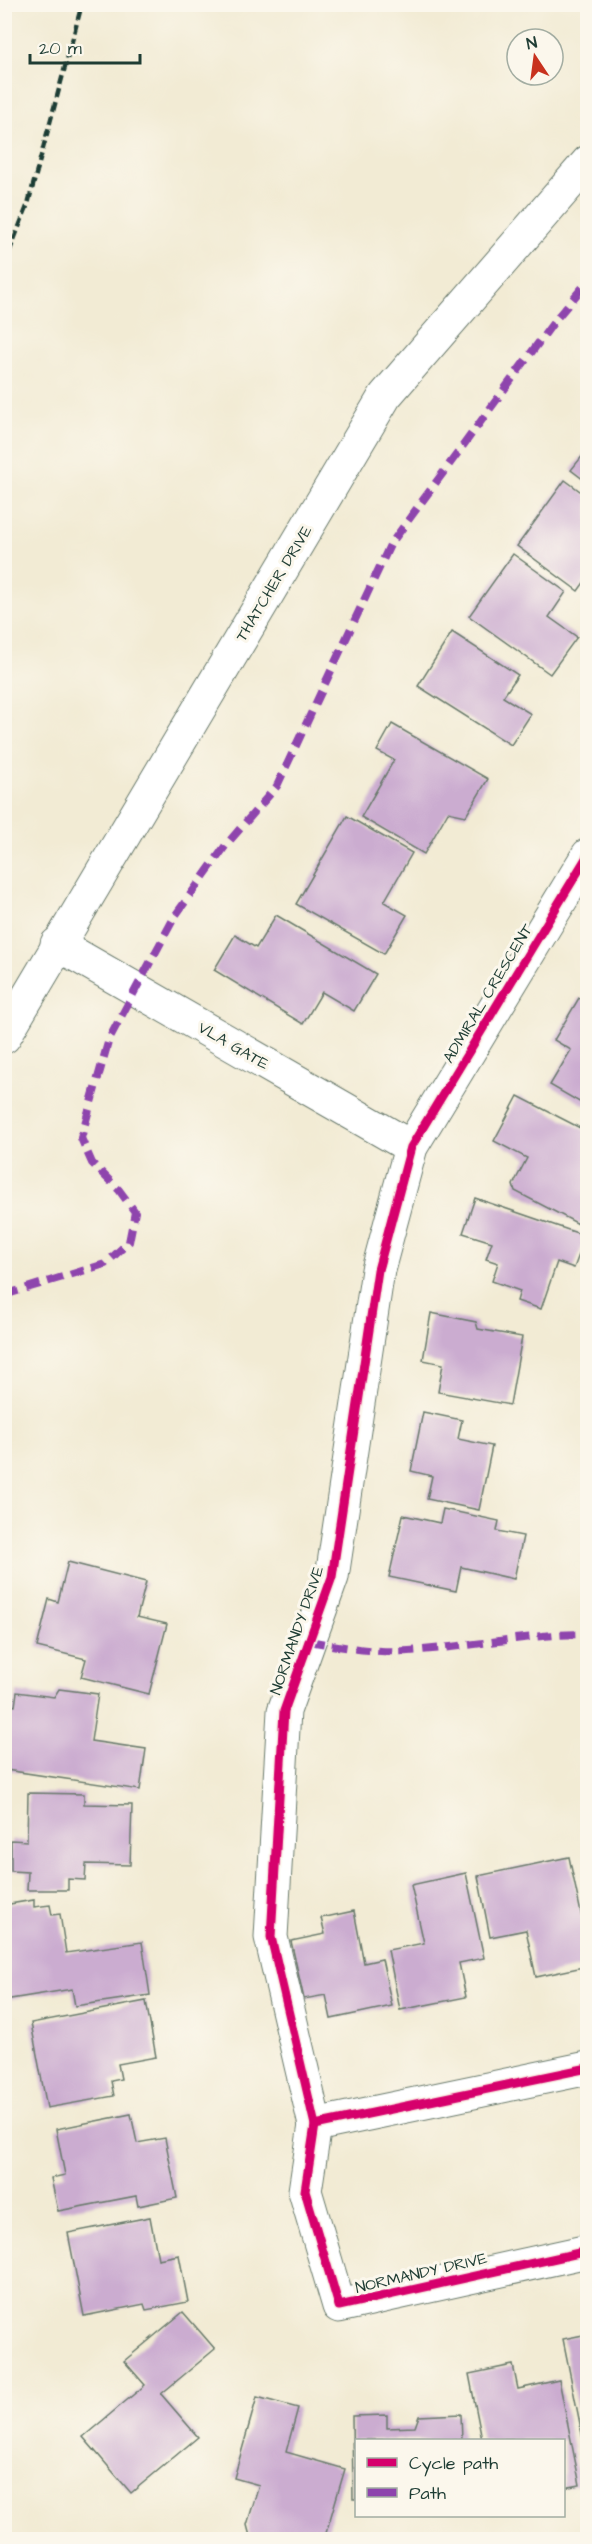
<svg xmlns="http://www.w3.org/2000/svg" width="592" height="2544" font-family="'Architects Daughter',sans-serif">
	<rect width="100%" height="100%" fill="#fbf7ec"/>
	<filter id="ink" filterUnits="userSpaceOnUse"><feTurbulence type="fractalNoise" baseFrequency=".0167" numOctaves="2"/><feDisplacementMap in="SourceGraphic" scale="12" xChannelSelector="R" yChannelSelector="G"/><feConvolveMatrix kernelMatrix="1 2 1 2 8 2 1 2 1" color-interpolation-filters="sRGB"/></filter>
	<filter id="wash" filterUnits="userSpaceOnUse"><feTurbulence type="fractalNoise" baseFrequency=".008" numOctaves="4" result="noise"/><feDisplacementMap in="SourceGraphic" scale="24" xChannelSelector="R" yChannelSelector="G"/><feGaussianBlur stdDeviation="1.35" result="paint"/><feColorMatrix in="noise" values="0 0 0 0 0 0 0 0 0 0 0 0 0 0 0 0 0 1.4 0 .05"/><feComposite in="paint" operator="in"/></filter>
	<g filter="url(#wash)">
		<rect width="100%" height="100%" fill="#f2ebd4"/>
		<g id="blocks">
			<g fill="#cbacd0">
				<path d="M588,449V483L571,470Z"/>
				<path d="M565,480L588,497V577L578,591L517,546Z"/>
				<path d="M513,554L566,592L549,617L577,637L550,674L469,616Z"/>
				<path d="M452,632L518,675L503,697L531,714L511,745L418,686Z"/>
				<path d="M392,724L488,779L466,816L448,812L424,854L361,817L394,760L377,751Z"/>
				<path d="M347,816L412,853L384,902L407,915L384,954L296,904Z"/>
				<path d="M276,915L376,974L354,1011L322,992L303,1024L214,970L235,935L256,948Z"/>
				<path d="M579,998L588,1002V1107L550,1085L571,1050L554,1040Z"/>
				<path d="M518,1096L588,1132V1229L515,1191L513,1185L527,1158L494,1141Z"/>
				<path d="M475,1198L586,1236L574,1268L557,1262L541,1309L517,1301L520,1291L492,1281L498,1263L486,1259L492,1242L463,1233Z"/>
				<path d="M431,1313L476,1322L478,1329L522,1337L510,1405L438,1392L443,1364L423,1360Z"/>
				<path d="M423,1412L462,1420L458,1439L492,1446L479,1510L427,1499L432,1476L411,1471Z"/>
				<path d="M443,1509L499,1521L497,1531L523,1536L514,1579L461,1567L456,1591L389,1577L403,1515L440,1523Z"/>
				<path d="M68,1562L146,1582L137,1617L167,1624L149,1694L81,1677L86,1659L37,1647L49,1599L58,1602Z"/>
				<path d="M59,1689L98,1694L91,1741L146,1749L140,1790L6,1770L8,1756L4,1755V1727L8,1705L15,1706L17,1692L54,1697Z"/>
				<path d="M28,1793L84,1794V1804L132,1805L130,1865L86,1864L85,1880L68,1879V1890H27L28,1872L11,1871V1840L27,1841Z"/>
				<path d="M569,1857L588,1946V1966L536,1977L526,1930L490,1937L478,1876Z"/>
				<path d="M466,1873L484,1958L459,1963L466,1997L400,2010L388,1950L424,1943L411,1885Z"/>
				<path d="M34,1900V1907L50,1905L52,1915L60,1914L66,1953L142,1942L150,1995L75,2006L72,1989L4,2000V1905Z"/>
				<path d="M354,1911L364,1963L382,1959L392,2006L331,2019L326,1995L304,1999L291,1941L325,1934L321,1918Z"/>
				<path d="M146,2001L156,2057L118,2064L121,2079L111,2081L114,2096L47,2108L31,2023Z"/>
				<path d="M131,2114L137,2143L165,2138L177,2198L138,2206L136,2196L58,2211L51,2178L65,2175L56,2129Z"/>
				<path d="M150,2217L158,2259L179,2255L188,2302L146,2310L144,2304L84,2316L68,2233Z"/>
				<path d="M183,2312L215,2349L161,2394L198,2437L131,2493L83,2437L145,2385L124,2361Z"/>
				<path d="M588,2334V2454H586L563,2339Z"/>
				<path d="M513,2365L518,2389L559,2380L580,2485L564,2488V2440H482L469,2374Z"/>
				<path d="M257,2397L298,2408L286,2452L345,2469L324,2540H251L247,2525L259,2485L234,2478Z"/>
				<path d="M461,2414L462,2440H356V2499H353L352,2416L387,2415V2428L415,2427L419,2416Z"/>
			</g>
		</g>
	</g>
	<g filter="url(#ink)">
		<use href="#blocks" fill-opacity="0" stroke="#697a6c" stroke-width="1.5"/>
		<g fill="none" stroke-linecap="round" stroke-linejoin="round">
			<g stroke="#697a6c" stroke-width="35">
				<g id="minor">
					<path d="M588,855L411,1147L378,1270L332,1577L284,1711L271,1937L315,2125L588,2068"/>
					<path d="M57,944L411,1147"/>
					<path d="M315,2125L305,2191L339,2306L588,2251"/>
				</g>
			</g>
			<g stroke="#697a6c" stroke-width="35">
				<path id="major" d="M4,1037L385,396L588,162"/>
			</g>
			<use href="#minor" stroke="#fff" stroke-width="33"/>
			<use href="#major" stroke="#fff" stroke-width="33"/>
			<path stroke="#1f3d34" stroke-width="4.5" stroke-dasharray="9 4.5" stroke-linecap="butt" d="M4,265L28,204L82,4"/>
			<g stroke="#8e44ad" stroke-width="8" stroke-dasharray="15 8" stroke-linecap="butt">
				<path d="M4,1295L105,1264L129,1242L135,1212L119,1190L92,1163L81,1138L109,1039L175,916L226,845L277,786L390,545L556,319L588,281"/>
				<path d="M309,1641C342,1647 375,1653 409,1651C469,1647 528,1634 588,1634"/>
			</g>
			<g stroke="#fbf7ec" stroke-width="13">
				<g id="cycleway">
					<path d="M588,855L411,1147L378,1270L332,1577L284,1711L271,1937L315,2125L588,2068"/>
					<path d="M315,2125L305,2191L339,2306L588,2251"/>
				</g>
			</g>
			<use href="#cycleway" stroke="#d6006c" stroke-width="9"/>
		</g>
	</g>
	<g text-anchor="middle" stroke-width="6" stroke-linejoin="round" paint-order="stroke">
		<g font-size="16" fill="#1f3d34" stroke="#fbf7ec">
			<text transform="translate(273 583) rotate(-59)" y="6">THATCHER DRIVE</text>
			<text transform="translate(487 993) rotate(-59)" y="6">ADMIRAL CRESCENT</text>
			<text transform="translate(234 1045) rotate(30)" y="6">VLA GATE</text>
			<text transform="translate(296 1630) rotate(-71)" y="6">NORMANDY DRIVE</text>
			<text transform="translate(421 2272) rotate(-13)" y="6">NORMANDY DRIVE</text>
		</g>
	</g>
	<rect width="592" height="2544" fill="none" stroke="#fbf7ec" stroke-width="24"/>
	<rect x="355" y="2439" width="210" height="78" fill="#fbf7ec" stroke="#a3ada2" stroke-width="1.5"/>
	<rect x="367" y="2458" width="30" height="9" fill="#d6006c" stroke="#a3ada2" stroke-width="1.5"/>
	<text x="409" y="2469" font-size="18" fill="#1f3d34">Cycle path</text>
	<rect x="367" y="2488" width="30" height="9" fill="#8e44ad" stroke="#a3ada2" stroke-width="1.5"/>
	<text x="409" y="2499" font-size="18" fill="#1f3d34">Path</text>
	<g transform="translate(535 57) rotate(347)"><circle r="28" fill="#fbf7ec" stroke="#a3ada2" stroke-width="1.5"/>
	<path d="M0-4.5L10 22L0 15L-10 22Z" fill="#c8321e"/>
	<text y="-9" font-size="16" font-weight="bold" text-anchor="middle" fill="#1f3d34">N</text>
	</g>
	<path d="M30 54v9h110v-9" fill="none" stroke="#1f3d34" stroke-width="3"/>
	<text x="39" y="54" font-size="18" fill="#1f3d34" stroke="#fbf7ec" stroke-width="4.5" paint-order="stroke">20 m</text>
</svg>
